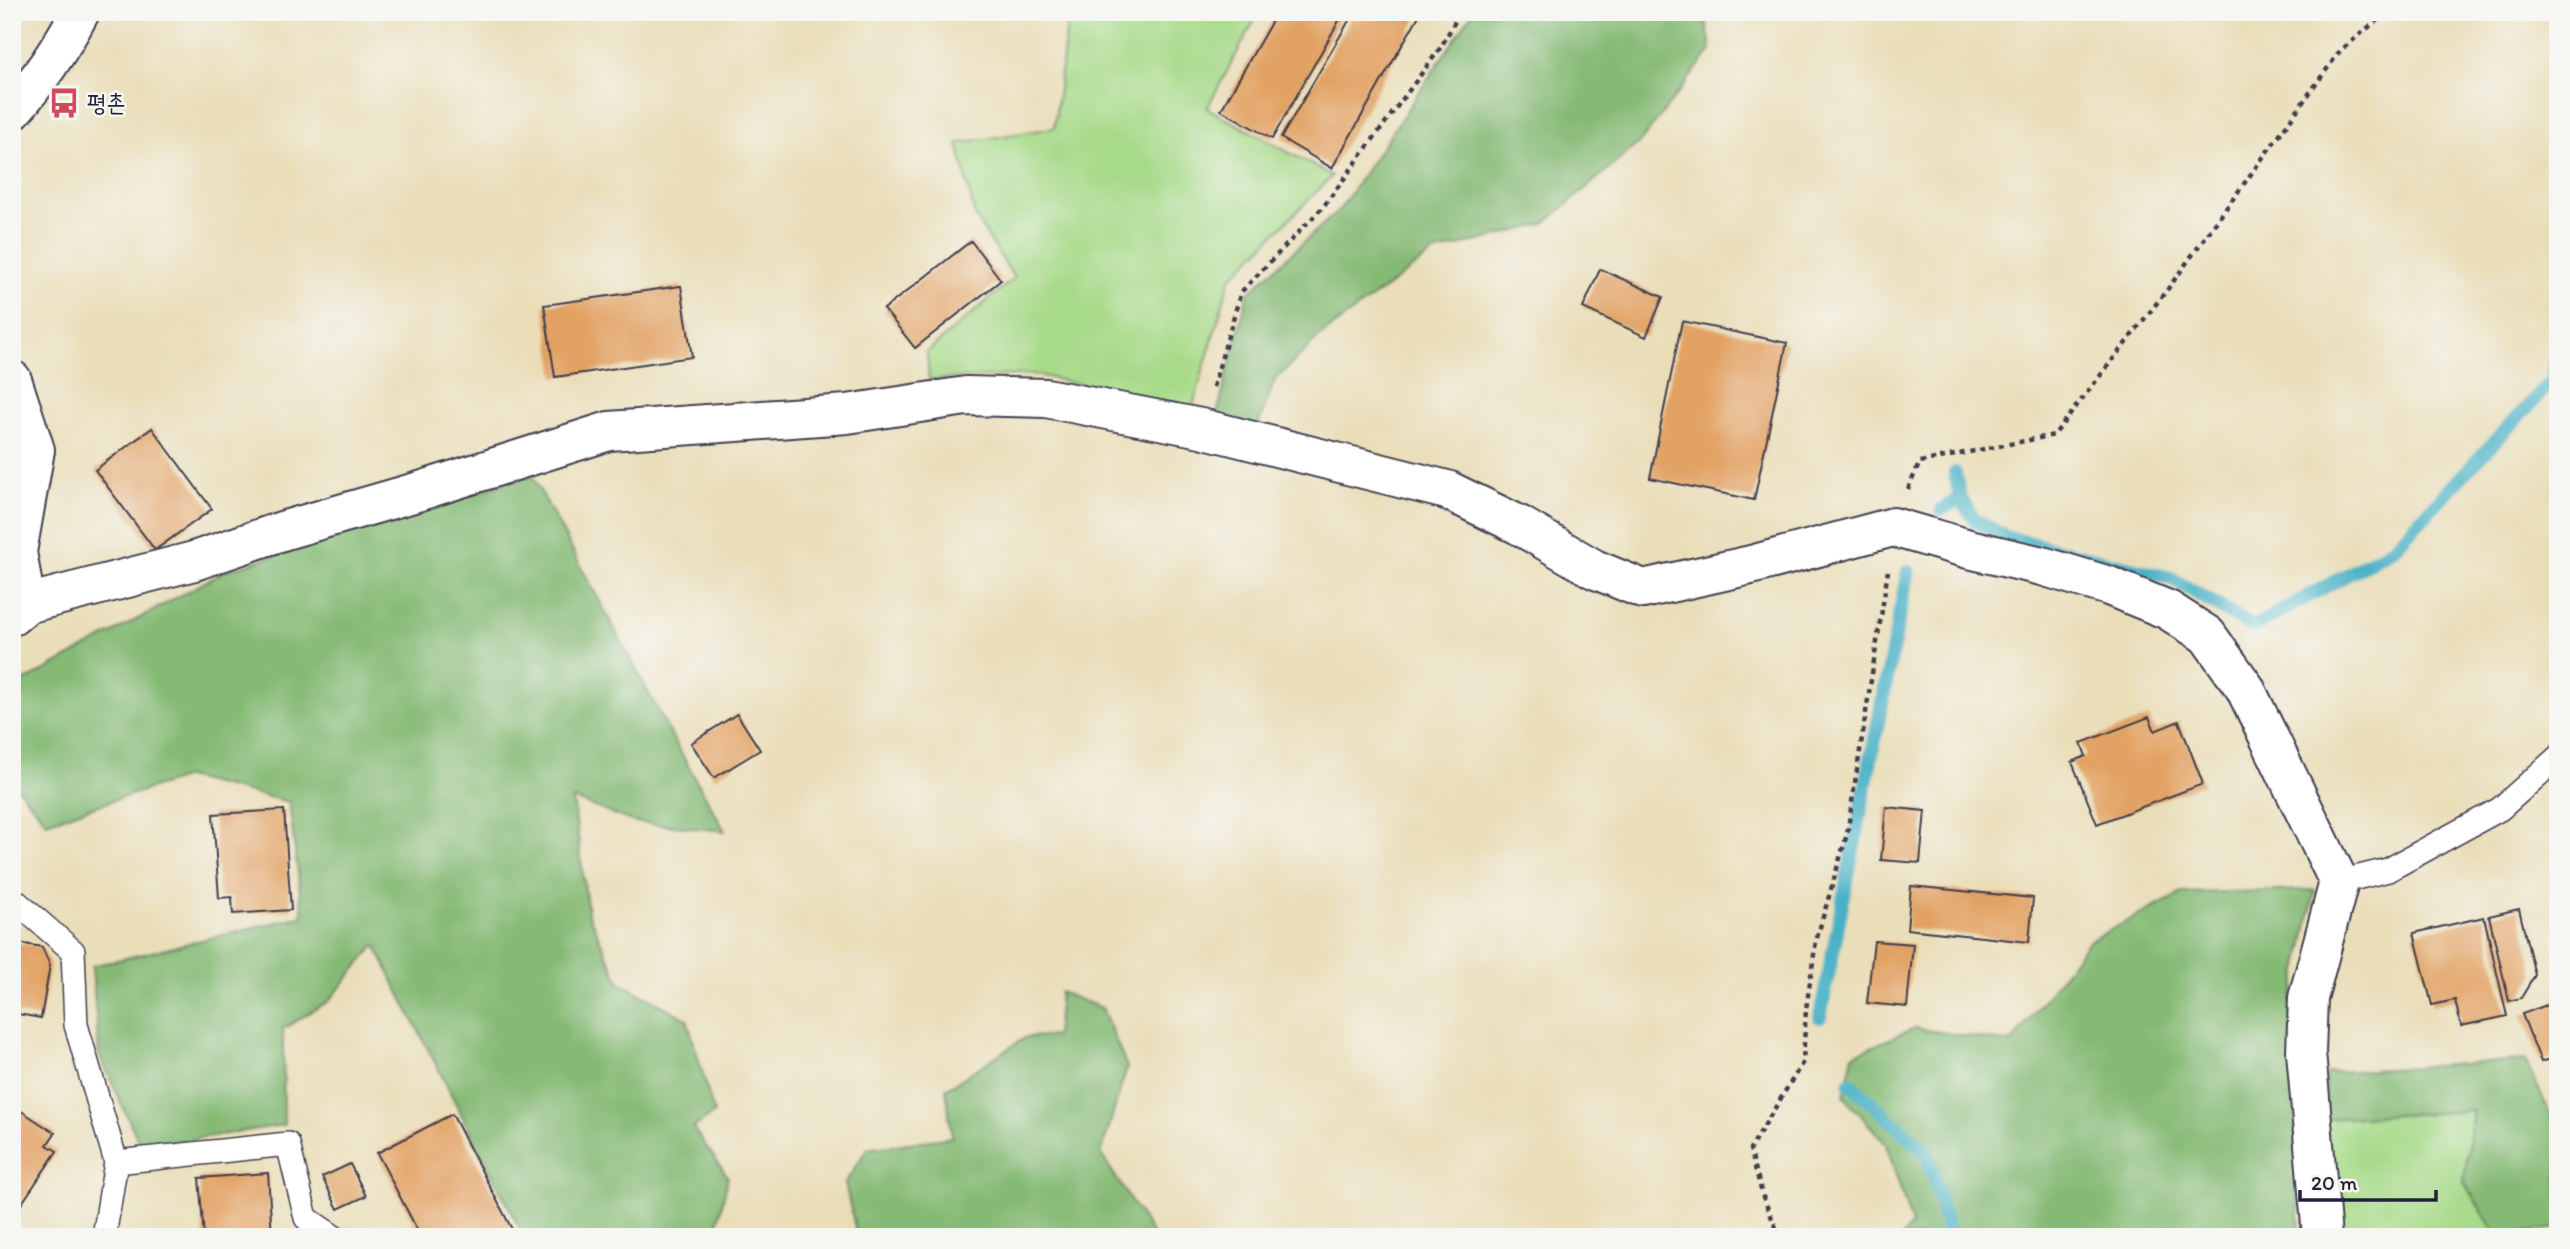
<svg xmlns="http://www.w3.org/2000/svg" width="2570" height="1249" font-family="Itim,'Poor Story',sans-serif">
	<rect width="100%" height="100%" fill="#f6f6f2"/>
	<filter id="ink" filterUnits="userSpaceOnUse"><feTurbulence type="fractalNoise" baseFrequency=".0143" numOctaves="2"/><feDisplacementMap in="SourceGraphic" scale="14" xChannelSelector="R" yChannelSelector="G"/><feConvolveMatrix kernelMatrix="1 2 1 2 8 2 1 2 1" color-interpolation-filters="sRGB"/></filter>
	<filter id="wash" filterUnits="userSpaceOnUse"><feTurbulence type="fractalNoise" baseFrequency=".00686" numOctaves="4" result="noise"/><feDisplacementMap in="SourceGraphic" scale="28" xChannelSelector="R" yChannelSelector="G"/><feGaussianBlur stdDeviation="1.57" result="paint"/><feColorMatrix in="noise" values="0 0 0 0 0 0 0 0 0 0 0 0 0 0 0 0 0 1.4 0 .05"/><feComposite in="paint" operator="in"/></filter>
	<g filter="url(#wash)">
		<rect width="100%" height="100%" fill="#eadeb9"/>
		<g fill="#a7da89" stroke="#647e62" stroke-width="2">
			<path d="M1050,12H1259L1207,108L1332,176L1230,279L1192,409L1033,374L929,380L927,352L1014,278L975,216L958,143L1054,128L1067,25Z"/>
			<path d="M2473,1111L2464,1182L2497,1236L2333,1237L2325,1119Z"/>
		</g>
		<g fill="#85ba75" stroke="#546e58" stroke-width="2">
			<path d="M1473,12H1705L1711,50L1641,141L1544,224L1433,253L1321,335L1275,380L1256,431L1216,418L1248,293L1340,209Z"/>
			<path d="M532,475L677,746L725,831L634,822L573,799L588,913L620,983L687,1019L714,1113L693,1128L728,1177L715,1237H524L375,945L329,1001L283,1029L284,1125L141,1147L99,1054L92,966L303,916L289,802L186,777L46,822L12,781V688L225,571Z"/>
			<path d="M2315,890L2291,1005L2300,1237H1902L1912,1225L1886,1144L1844,1096L1853,1055L1914,1028L2011,1043L2089,941L2182,893Z"/>
			<path d="M1060,992L1102,1008L1127,1067L1101,1154L1154,1237H857L845,1183L867,1149L952,1137L946,1089L1026,1037L1056,1036Z"/>
			<path d="M2525,1060L2555,1124L2558,1136V1228L2497,1236L2464,1182L2473,1111L2325,1119L2326,1073Z"/>
		</g>
		<g fill="none" stroke-linecap="round" stroke-linejoin="round">
			<g stroke="#48b1c7" stroke-width="14">
				<path d="M1955,473L1960,498L1975,520L2006,537L2171,578L2253,627L2393,549L2553,380L2558,345"/>
				<path d="M1942,509L1960,498"/>
				<path d="M1820,1017L1908,571"/>
				<path d="M1850,1083L1927,1153L1950,1237"/>
			</g>
		</g>
		<g id="blocks">
			<g fill="#e2a264">
				<path d="M1277,12H1344L1272,139L1221,110Z"/>
				<path d="M1354,12H1421L1332,168L1281,138Z"/>
				<path d="M971,241L1001,280L915,348L884,309Z"/>
				<path d="M1600,269L1663,297L1646,337L1583,308Z"/>
				<path d="M681,286L692,357L555,377L544,305Z"/>
				<path d="M1682,321L1787,343L1754,500L1650,478Z"/>
				<path d="M152,428L212,509L155,550L95,470Z"/>
				<path d="M737,714L760,750L714,778L691,743Z"/>
				<path d="M2149,717L2155,731L2179,721L2203,784L2097,824L2072,762L2086,756L2081,743Z"/>
				<path d="M1886,807L1925,811L1920,863L1881,860Z"/>
				<path d="M284,810L291,910L233,914L232,897L219,898L213,814Z"/>
				<path d="M2558,810V845H2556L2551,811Z"/>
				<path d="M1911,886L2033,898L2029,942L1907,929Z"/>
				<path d="M2519,909L2535,975L2521,998L2509,1001L2489,916Z"/>
				<path d="M2484,917L2507,1016L2461,1026L2455,1000L2432,1005L2414,933Z"/>
				<path d="M1874,941L1913,944L1907,1007L1867,1003Z"/>
				<path d="M12,942L42,947L50,965L41,1018L12,1013Z"/>
				<path d="M2558,1001V1056L2541,1062L2522,1014Z"/>
				<path d="M12,1105L55,1133L47,1145L57,1151L12,1218Z"/>
				<path d="M452,1114L516,1237H421L377,1153Z"/>
				<path d="M350,1164L366,1196L338,1209L322,1177Z"/>
				<path d="M268,1173L272,1237H204L199,1178Z"/>
			</g>
		</g>
	</g>
	<g filter="url(#ink)">
		<use href="#blocks" fill-opacity="0" stroke="#403e4e" stroke-width="2"/>
		<g fill="none" stroke-linecap="round" stroke-linejoin="round">
			<g stroke="#403e4e" stroke-width="26">
				<g id="lane">
					<path d="M2339,882L2388,870L2500,809L2558,757"/>
					<path d="M12,898L73,951L76,1025L116,1162L104,1237"/>
					<path d="M116,1162L288,1144L306,1218L334,1237"/>
				</g>
			</g>
			<g stroke="#403e4e" stroke-width="42">
				<g id="street">
					<path d="M12,380L35,450L17,552L26,604"/>
					<path d="M12,616L26,604L194,561L285,530L420,491L609,431L847,414L966,396L1046,398L1201,428L1447,490L1519,525L1594,569L1643,589L1751,565L1893,527L1969,549L2042,566L2109,586L2168,610L2207,635L2245,688L2339,882L2308,998L2306,1052L2322,1237"/>
				</g>
			</g>
			<g stroke="#403e4e" stroke-width="42">
				<path id="secondary" d="M12,111C39,81 61,48 80,12"/>
			</g>
			<g stroke="#403e4e" stroke-width="4.5" stroke-dasharray="5 5" stroke-linecap="butt">
				<path d="M1213,387L1241,292L1324,206L1441,47L1460,12"/>
				<path d="M1908,489L1920,462L2054,435L2167,290L2340,51L2387,12"/>
				<path d="M1780,1237L1763,1197L1750,1149L1803,1062L1806,1009L1816,941L1847,834L1888,571"/>
			</g>
			<use href="#lane" stroke="#fff" stroke-width="23"/>
			<use href="#street" stroke="#fff" stroke-width="38"/>
			<use href="#secondary" stroke="#fff" stroke-width="38"/>
		</g>
	</g>
	<defs>
		<g id="bus-bare" transform="scale(2.415)"><path d="M-5-6H5V4H4V6H2V4H-2V6H-4V4H-5ZM-3.5-4V0h7V-4ZM-3.5 1.2v1.5H-2V1.2ZM2 1.2v1.5H3.5V1.2Z" fill="#d1495b" stroke="#f6f6f2" stroke-width="2.5" paint-order="stroke"/></g>
	</defs>
	<g fill-rule="evenodd">
		<use href="#bus-bare" x="64" y="103"/>
	</g>
	<g text-anchor="middle" stroke-width="5" stroke-linejoin="round" paint-order="stroke">
		<g font-size="24" fill="#22223b" stroke="#f6f6f2" text-anchor="start">
			<text x="87" y="111">평촌</text>
		</g>
	</g>
	<rect width="2570" height="1249" fill="none" stroke="#f6f6f2" stroke-width="42"/>
	<path d="M2300 1190v10h136v-10" fill="none" stroke="#22223b" stroke-width="3.5"/>
	<text x="2311" y="1190" font-size="21" fill="#22223b" stroke="#f6f6f2" stroke-width="5" paint-order="stroke">20 m</text>
</svg>
